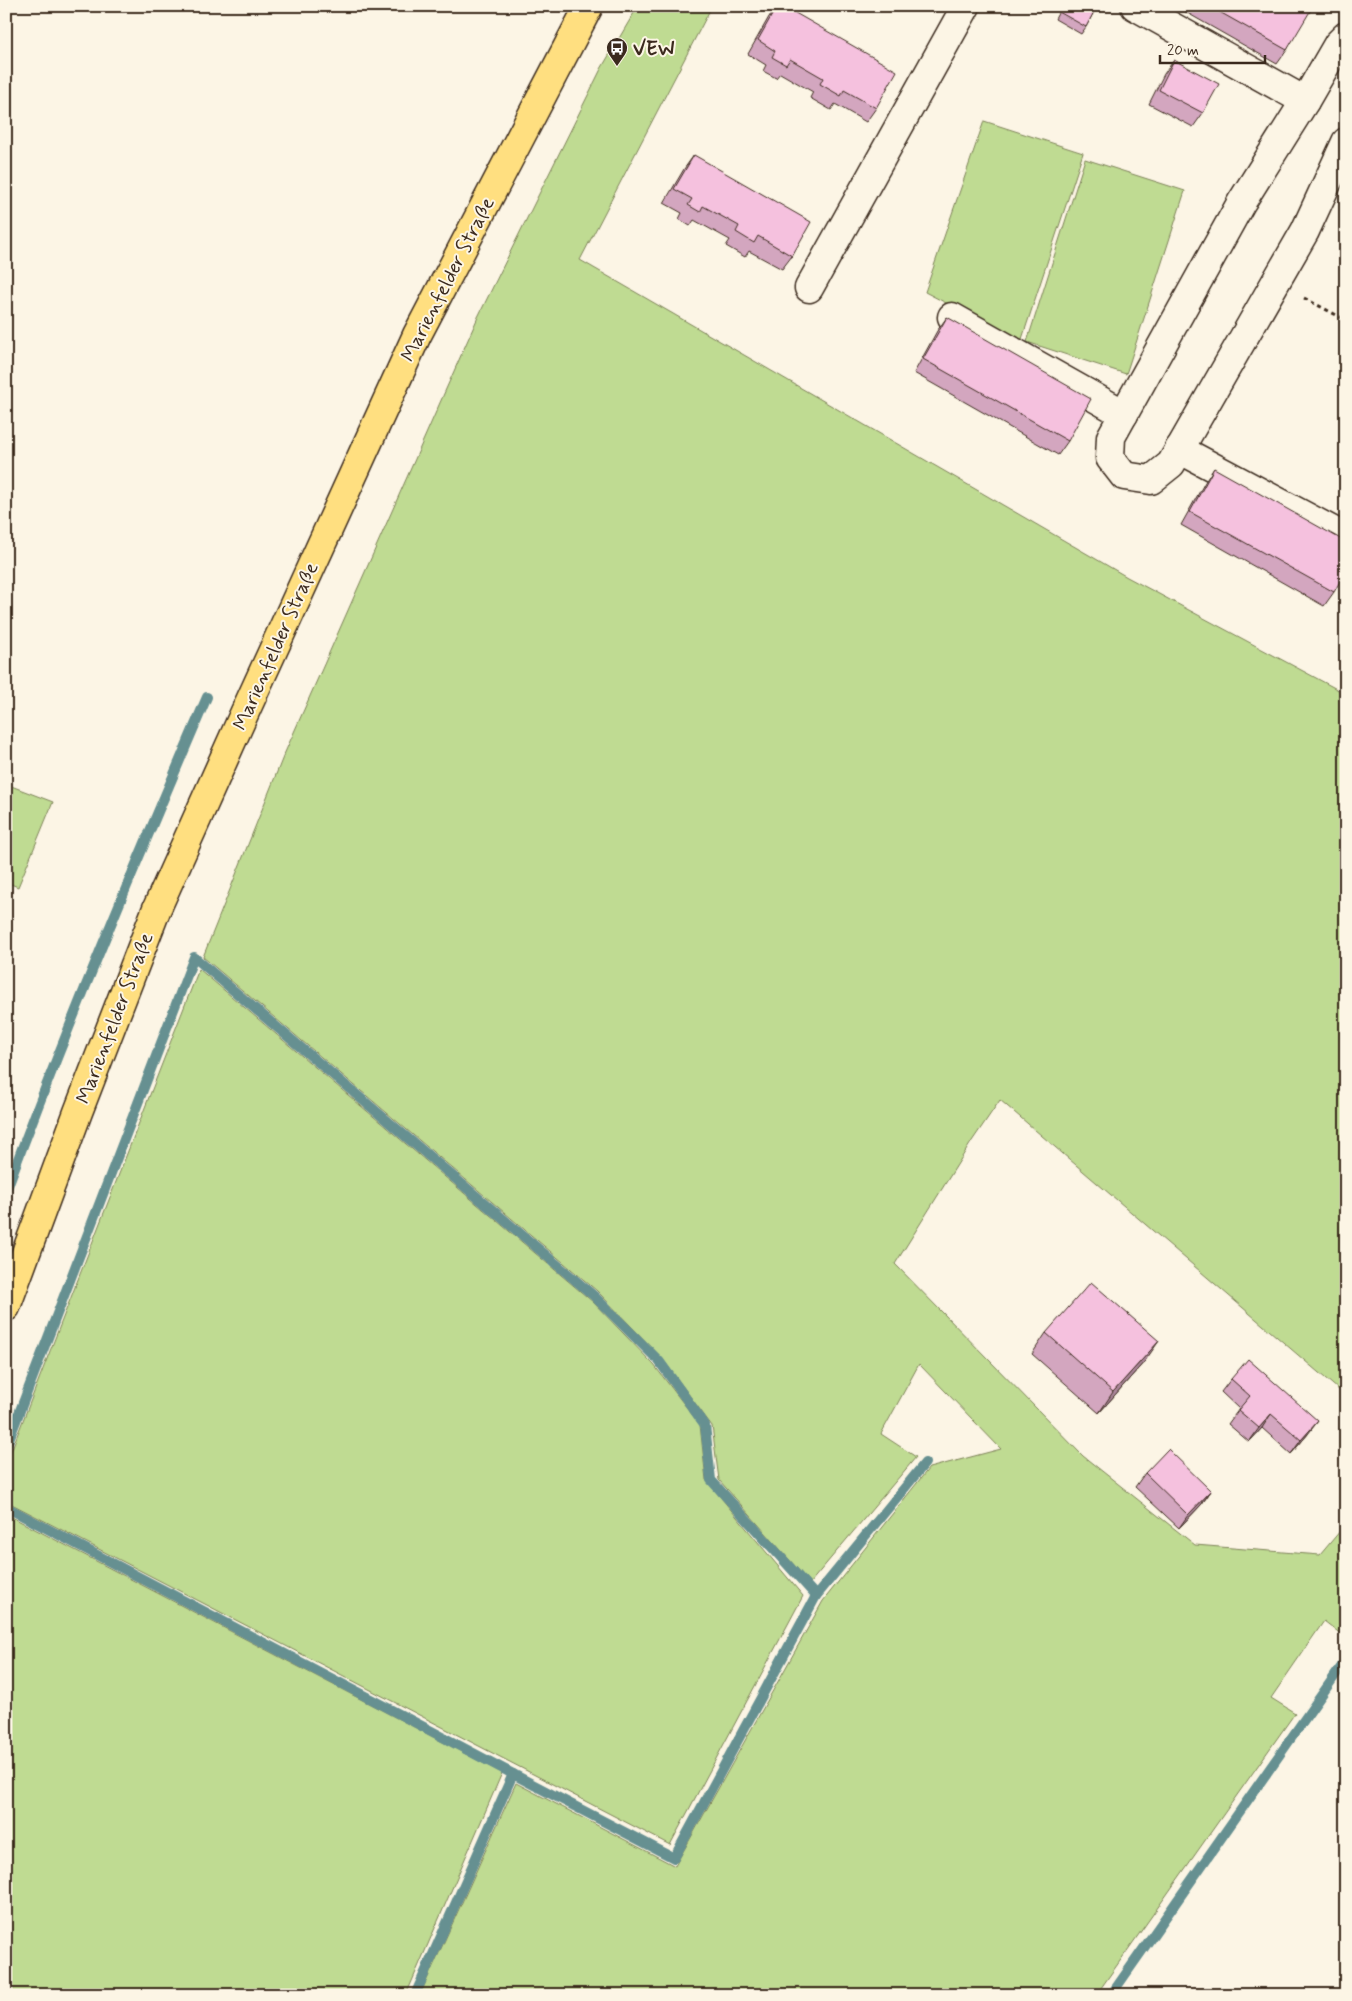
<svg xmlns="http://www.w3.org/2000/svg" width="1352" height="2001" font-family="Mynerve,sans-serif">
	<rect width="100%" height="100%" fill="#fcf5e5"/>
	<filter id="ink" filterUnits="userSpaceOnUse"><feTurbulence type="fractalNoise" baseFrequency=".02" numOctaves="2"/><feDisplacementMap in="SourceGraphic" scale="10" xChannelSelector="R" yChannelSelector="G"/><feConvolveMatrix kernelMatrix="1 2 1 2 8 2 1 2 1" color-interpolation-filters="sRGB"/></filter>
	<g filter="url(#ink)">
		<g fill="#bfdb92" stroke="#7d8258">
			<path d="M638,6H712L580,260L1127,577L1346,694V1396L1000,1100L972,1141L895,1264L1083,1456L1195,1545L1320,1555L1346,1524V1638L1324,1621L1271,1698L1295,1713L1096,1995H420L516,1783L675,1866L823,1601L929,1468L1001,1449L919,1364L881,1434L916,1457L810,1583L719,1480L712,1426L662,1358L597,1291L203,957L283,757L478,317L601,69Z"/>
			<path d="M984,121L1083,153L1021,342L925,292Z"/>
			<path d="M1085,159L1185,191L1126,374L1027,342Z"/>
			<path d="M6,784L53,802L18,887L6,882Z"/>
			<path d="M199,969L593,1302L654,1365L700,1425L706,1480L803,1596L670,1845L6,1501V1464Z"/>
			<path d="M6,1514L502,1773L406,1995H6Z"/>
		</g>
		<g fill="none" stroke-linecap="round" stroke-linejoin="round">
			<g stroke="#669091" stroke-width="10">
				<path d="M6,1191C68,1024 137,860 207,697"/>
				<path d="M6,1447L194,957L594,1296L659,1361L705,1425L711,1480L816,1596"/>
				<path d="M6,1507L513,1774"/>
				<path d="M415,1995L513,1774L674,1858L816,1596L925,1463"/>
				<path d="M1111,1995L1346,1660"/>
			</g>
			<g stroke="#3b2a1e" stroke-width="31">
				<g id="minor">
					<path d="M1135,6L1305,101"/>
					<path d="M1346,36L1338,44L1305,101L1241,203L1111,437L1110,458L1124,476L1151,480L1171,464L1305,231L1346,142"/>
					<path d="M809,288L966,6"/>
					<path d="M952,317L1124,414"/>
					<path d="M1179,449L1346,538"/>
				</g>
			</g>
			<g stroke="#3b2a1e" stroke-width="31">
				<path id="major" d="M6,1307L78,1112L157,908L244,714L417,335L589,6"/>
			</g>
			<path stroke="#3b2a1e" stroke-width="3" stroke-dasharray="4 4" stroke-linecap="butt" d="M1304,298L1346,320"/>
			<use href="#minor" stroke="#fcf5e5" stroke-width="28"/>
			<use href="#major" stroke="#ffdf80" stroke-width="28"/>
		</g>
		<g fill="#d3a6bf" stroke="#3b2a1e">
			<path d="M777,6L876,108L866,122L835,104L831,110L810,98L813,92L780,73L776,78L763,71L766,65L748,54L769,17Z"/>
			<path d="M1062,6H1097L1086,27L1081,34L1055,19Z"/>
			<path d="M1175,6H1308L1287,50L1277,64Z"/>
			<path d="M1174,60L1203,113L1193,127L1149,104L1164,74Z"/>
			<path d="M694,155L792,256L782,269L749,251L745,257L726,246L730,240L694,220L690,226L679,219L682,213L664,203L684,169Z"/>
			<path d="M947,317L1068,441L1058,455L914,373L937,331Z"/>
			<path d="M1214,468L1334,592L1324,606L1181,525L1205,482Z"/>
			<path d="M1046,1333L1145,1361L1099,1413L1032,1354Z"/>
			<path d="M1231,1379L1308,1434L1291,1454L1262,1428L1249,1442L1228,1424L1239,1409L1221,1392Z"/>
			<path d="M1145,1473L1211,1491L1201,1505L1179,1528L1135,1487Z"/>
		</g>
		<g fill="#ac879b" stroke="#3b2a1e">
			<path d="M1159,1341L1145,1361L1099,1413L1113,1392Z"/>
			<path d="M1271,1414L1262,1428L1249,1442L1259,1428Z"/>
			<path d="M1318,1421L1308,1434L1291,1454L1301,1440Z"/>
			<path d="M1211,1491L1201,1505L1179,1528L1188,1515Z"/>
		</g>
		<g fill="#f5c1de" stroke="#3b2a1e">
			<path d="M777,6H783L897,71L876,108L844,90L841,96L820,84L823,78L790,59L786,65L772,57L775,51L758,40Z"/>
			<path d="M1063,6H1097L1086,27L1059,12Z"/>
			<path d="M1209,6H1308L1312,8L1287,50Z"/>
			<path d="M1174,60L1219,84L1203,113L1159,90Z"/>
			<path d="M694,155L811,222L792,256L758,236L754,243L736,232L739,226L703,206L700,212L688,205L692,199L674,189Z"/>
			<path d="M947,317L1091,399L1068,441L923,359Z"/>
			<path d="M1214,468L1346,542V571L1334,592L1190,512Z"/>
			<path d="M1091,1282L1159,1341L1113,1392L1046,1333Z"/>
			<path d="M1248,1359L1318,1421L1301,1440L1271,1414L1259,1428L1238,1410L1250,1396L1231,1379Z"/>
			<path d="M1168,1449L1211,1491L1188,1515L1145,1473Z"/>
		</g>
	</g>
	<defs>
		<g id="bus-pin" transform="scale(1.125)"><path d="M0 17L-7.5 6A9.5 9.5 0 1 1 7.5 6Z" fill="#3b2a1e" stroke="#fcf5e5"/><path d="M-5-6H5V4H4V6H2V4H-2V6H-4V4H-5ZM-3.5-4V0h7V-4ZM-3.5 1.2v1.5H-2V1.2ZM2 1.2v1.5H3.5V1.2Z" fill="#fff"/></g>
	</defs>
	<g fill-rule="evenodd">
		<use href="#bus-pin" x="617" y="48"/>
	</g>
	<g text-anchor="middle" stroke-width="4" stroke-linejoin="round" paint-order="stroke">
		<g font-size="20" font-weight="bold" fill="#3b2a1e" stroke="#fcf5e5" text-anchor="start">
			<text x="633" y="55">VEW</text>
		</g>
		<g font-size="20" fill="#3b2a1e" stroke="#fcf5e5">
			<text transform="translate(447 279) rotate(-63)" y="7">Marienfelder Straße</text>
			<text transform="translate(275 646) rotate(-66)" y="7">Marienfelder Straße</text>
			<text transform="translate(114 1018) rotate(-69)" y="7">Marienfelder Straße</text>
		</g>
	</g>
	<rect width="1352" height="2001" fill="none" stroke="#fcf5e5" stroke-width="25"/>
	<rect x="12" y="12" width="1327" height="1976" fill="none" stroke="#3b2a1e" stroke-width="2" filter="url(#ink)"/>
	<path d="M1160 55v8h105v-8" fill="none" stroke="#3b2a1e" stroke-width="2.5"/>
	<text x="1167" y="55" font-size="15" fill="#3b2a1e" stroke="#fcf5e5" stroke-width="4" paint-order="stroke">20 m</text>
</svg>
